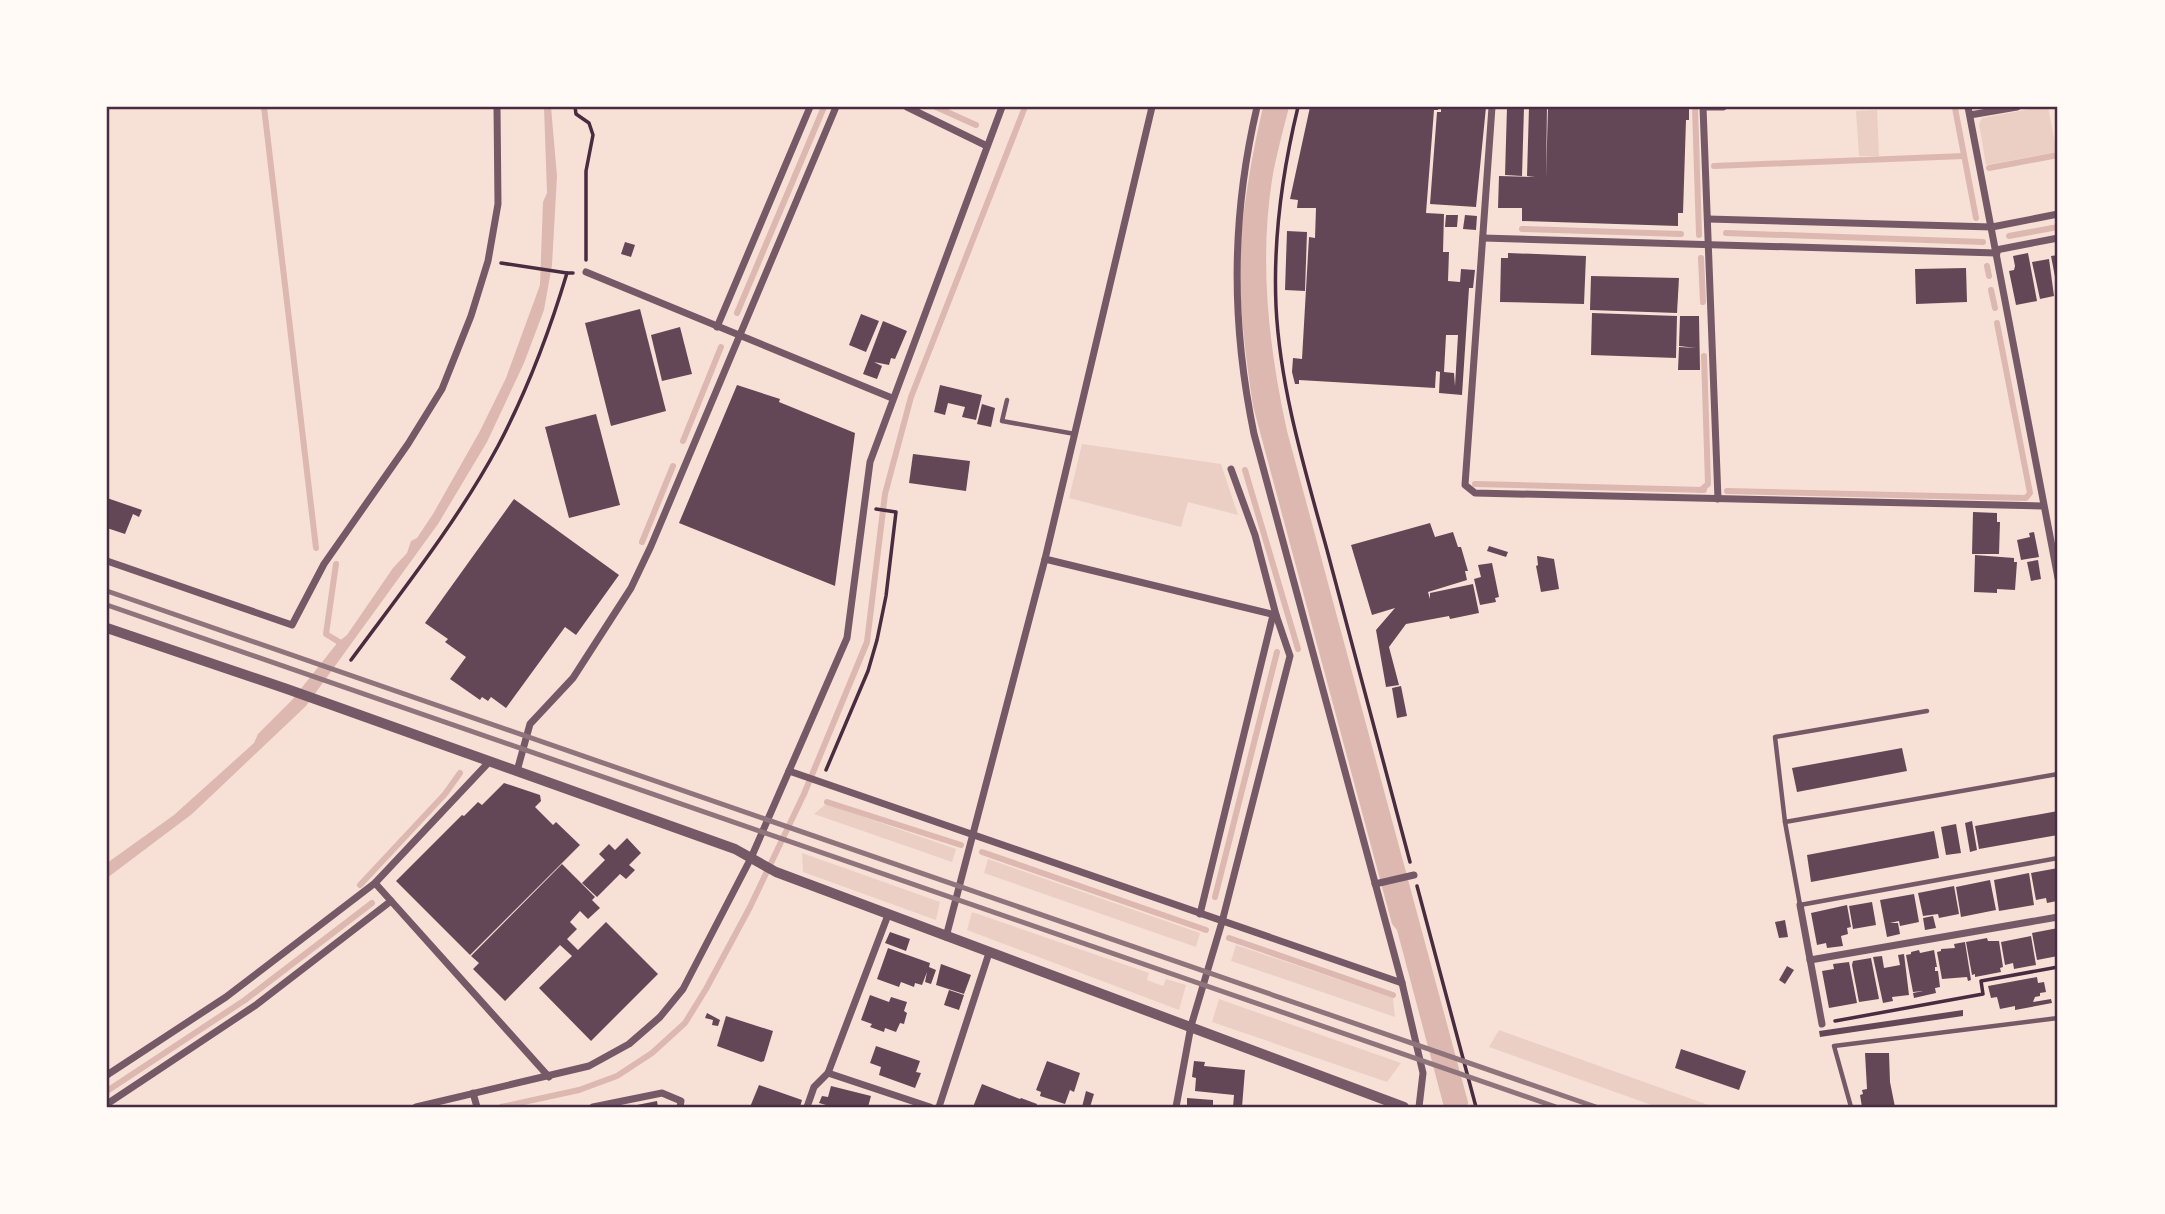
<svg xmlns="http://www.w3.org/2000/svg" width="2165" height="1214" font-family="'Nunito Sans',sans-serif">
	<rect width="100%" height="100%" fill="#f7e1d7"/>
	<g fill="#ebcfc5">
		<path d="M2041,107H2048L2057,152L1986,165L1979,124L1982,118Z"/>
		<path d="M1877,110L1879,156H1859L1856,111Z"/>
		<path d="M1082,444L1221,464L1238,515L1188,502L1181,527L1069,498Z"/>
		<path d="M826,804L956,849L952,862L814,814Z"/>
		<path d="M802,853L940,902L936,920L803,872Z"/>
		<path d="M988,859L1200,933L1196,947L984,873Z"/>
		<path d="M972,912L1149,973L1147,980L1163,986L1166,979L1186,985L1179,1010L967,930Z"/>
		<path d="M1236,945L1393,998L1395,1017L1231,961Z"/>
		<path d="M1219,999L1401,1063L1387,1082L1212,1022Z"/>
		<path d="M1499,1030L1714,1107H1657L1489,1047Z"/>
	</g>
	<g fill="#dcb8b0">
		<path d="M544,107H551L557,176L552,265L544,310L524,363L487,442L438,524L306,706L192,814L107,878V863L174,815L254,743L258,734L292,700L338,642L347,635L393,568L407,553L411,541L417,538L433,514L480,431L506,378L540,285L543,202L547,193Z"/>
		<path d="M1263,107H1289C1283,131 1276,156 1272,180C1259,264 1269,349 1287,431L1468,1102V1104L1464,1107H1444L1397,930L1392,924L1253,406C1245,351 1237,295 1241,239C1245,195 1253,150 1263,107Z"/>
	</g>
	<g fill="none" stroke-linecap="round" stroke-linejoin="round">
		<g stroke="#dcb8b0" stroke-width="6">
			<path d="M264,107L316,548"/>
			<path d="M936,107L976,125"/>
			<path d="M1695,107L1699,235"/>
			<path d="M1955,108L1976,218"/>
			<path d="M1714,166L1964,156"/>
			<path d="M1989,168L2058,155"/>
			<path d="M1522,229L1681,234"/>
			<path d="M1726,233L1983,242"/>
			<path d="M2009,236L2058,227"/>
			<path d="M1701,258L1703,302"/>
			<path d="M1987,266L1989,276"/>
			<path d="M1991,290L1995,308"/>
			<path d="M737,313L824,107"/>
			<path d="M683,441L721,347"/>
			<path d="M1245,470L1298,649"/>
			<path d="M1475,484L1704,490"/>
			<path d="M1701,490L1708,484L1704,356"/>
			<path d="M1727,491L2026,498L2030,493L1997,323"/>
			<path d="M642,542L673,466"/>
			<path d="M336,564L326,634L344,645"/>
			<path d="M827,802L961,845"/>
			<path d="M982,852L1206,930"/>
			<path d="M360,885L445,794L460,773"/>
			<path d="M1215,897L1277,652"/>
			<path d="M1229,938L1393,995"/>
			<path d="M107,1091L245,1000L372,903"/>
			<path d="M501,1107L579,1090L617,1076L652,1053L685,1023L706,989L750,907L804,794L867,642L885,494L911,397L1025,107"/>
		</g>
	</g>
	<g fill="#644757" fill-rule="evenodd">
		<path d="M1310,107H1439L1438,110H1434L1426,213L1444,214L1443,252H1449L1448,281L1460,282L1461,269L1475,270L1473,288H1469L1462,395L1439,393L1440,372L1436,371L1435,388L1299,380V384H1295L1292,372L1293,358L1302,359L1309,237L1315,238L1316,208H1297L1298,200L1290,199ZM1446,335H1458L1455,386L1454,373L1444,372Z"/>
		<path d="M1441,107H1486L1476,207L1430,204L1437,112H1441Z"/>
		<path d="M1507,107H1524L1522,176L1505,175Z"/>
		<path d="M1529,107H1547L1546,178L1548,107H1689V120H1686L1683,213H1678V226L1522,221V208H1498L1499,176L1535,177L1527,176Z"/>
		<path d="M1446,215H1458L1457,227H1445Z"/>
		<path d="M1465,215L1477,216L1476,230L1463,229Z"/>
		<path d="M1287,231L1307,232L1305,291L1285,290Z"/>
		<path d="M625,242L635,245L631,257L621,254Z"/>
		<path d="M1508,253L1586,256L1584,304L1500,302L1501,258H1508Z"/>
		<path d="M2028,253L2037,301L2016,305L2009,271L2014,270L2015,266L2013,256Z"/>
		<path d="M2058,255V281L2056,282L2051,256Z"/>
		<path d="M2049,259L2054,296L2040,299L2032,262Z"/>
		<path d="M1966,268L1967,302L1916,304L1915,269Z"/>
		<path d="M1591,276L1679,278L1677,313L1590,310Z"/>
		<path d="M640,309L666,411L611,426L585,323Z"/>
		<path d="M1592,313L1677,316L1676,358L1591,355Z"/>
		<path d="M861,314L879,321L866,352L849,345Z"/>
		<path d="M1680,316H1699L1700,370H1678L1679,347L1696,348L1679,346Z"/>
		<path d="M883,321L907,331L895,359L891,358L889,365L874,362L882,366L877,379L863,374Z"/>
		<path d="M680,327L692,374L662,381L651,335Z"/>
		<path d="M737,385L780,399L779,402L855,433L835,586L679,523Z"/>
		<path d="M940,385L982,395L976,420L962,417L965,407L948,403L945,415L934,412Z"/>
		<path d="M982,404L995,408L991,427L977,424Z"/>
		<path d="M596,414L620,505L569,518L545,427Z"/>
		<path d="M913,454L970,461L966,491L909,483Z"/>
		<path d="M107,498L142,510L139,517L133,514L125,534L107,528Z"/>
		<path d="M514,499L619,575L576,635L565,627L506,708L491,697L488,701L482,697L480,700L450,679L466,657L445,642L448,639L425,623Z"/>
		<path d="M1973,512L1997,513V522H2000L1999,554H1972Z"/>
		<path d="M1430,523L1435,537L1453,532L1458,547H1461L1468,571H1465L1467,580L1428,592L1430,599V593L1473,584L1479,613L1450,619L1449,616L1406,624L1389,647L1399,685L1386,687L1376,630L1395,608L1372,615L1351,545Z"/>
		<path d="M2034,532L2039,557L2021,560L2017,540L2030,537L2029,533Z"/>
		<path d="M1489,546L1508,552L1506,557L1487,551Z"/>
		<path d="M1975,555L2014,558V562H2017L2015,590L1997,589V593L1974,592Z"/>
		<path d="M1537,556L1554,559L1559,589L1541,592L1536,566L1538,565Z"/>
		<path d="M2038,560L2041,579L2031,581L2027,562Z"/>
		<path d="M1492,563L1499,597L1495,598L1496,602L1480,605L1474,579L1481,577L1478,565Z"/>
		<path d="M1401,686L1407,716L1397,718L1392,688Z"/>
		<path d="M1902,748L1907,771L1797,792L1792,768Z"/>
		<path d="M504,783L540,795L541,801L535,807L553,825L556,822L580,845L470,955L396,881L462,815L464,816L478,802L482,805Z"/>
		<path d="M2058,811V835L1979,849L1975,826Z"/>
		<path d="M1972,821L1977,850L1970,852L1965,823Z"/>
		<path d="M1956,824L1961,853L1946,855L1941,827Z"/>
		<path d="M1934,831L1939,858L1811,882L1807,855Z"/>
		<path d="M627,838L641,853L629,865L635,870L626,879L620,874L597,897L582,883L605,860L599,854L609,844L615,850Z"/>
		<path d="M562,864L595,897L592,900L600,908L588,919L580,911L570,922L577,929L567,939L578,950L606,922L658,974L591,1041L539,988L572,956L560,945L505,1001L473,969L479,963L471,956Z"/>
		<path d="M2058,868L2057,901L2047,903L2046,898L2036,900L2031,873Z"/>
		<path d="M2029,873L2034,905L1999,911L1994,880Z"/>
		<path d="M1990,880L1996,910L1961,917L1956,887Z"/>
		<path d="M1954,886L1959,914L1939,918L1938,914L1923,916L1918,893Z"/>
		<path d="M1914,894L1919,922L1900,926L1899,921L1890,923H1898L1900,934L1887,937L1880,900Z"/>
		<path d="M1872,902L1876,925L1853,929L1849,906Z"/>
		<path d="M1847,905L1851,927L1847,928L1848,934L1841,936L1843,946L1827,948L1826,943L1817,945L1811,913Z"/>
		<path d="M1933,916L1936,928L1925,930L1923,918Z"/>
		<path d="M1785,920L1788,937L1779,938L1775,922Z"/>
		<path d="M2058,928V956L2037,960L2032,933Z"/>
		<path d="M890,932L910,939L906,951L885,943Z"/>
		<path d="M2031,936L2036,965L2014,969L2013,963L2005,965L2001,942Z"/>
		<path d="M1987,938L1988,941H1999L2003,967L2000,968L2001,972L1975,977V974L1972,975L1966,942Z"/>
		<path d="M1965,942L1971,980L1968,981L1967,977L1942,979L1937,952L1941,951V949L1955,948L1954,944Z"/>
		<path d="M888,948L930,963L929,967L936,970L931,984L925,982L927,972L922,985L915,983L914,987L901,982L899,987L877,979Z"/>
		<path d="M1919,950L1920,953L1934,950L1937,967H1935V971H1938L1940,987L1935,988L1936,993L1914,998L1913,993L1923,991L1913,992L1906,955L1911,954V952Z"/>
		<path d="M1904,954L1909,995L1892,997L1893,1001L1883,1003L1873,957L1882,956L1884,968L1900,965L1898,955Z"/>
		<path d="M1871,958L1879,999L1859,1002L1852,965L1853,961Z"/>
		<path d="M1849,962L1857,1003L1829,1008L1822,971L1834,969L1833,964Z"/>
		<path d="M941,964L971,975L964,994L936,985Z"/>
		<path d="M1787,966L1794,970L1785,984L1779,980Z"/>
		<path d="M2037,977L2038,983L2044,982L2046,992L2040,993V996L2035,997L2033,1002L2051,999L2052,1003L2015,1010V1006L2000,1009L1997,997L1991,998L1988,986Z"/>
		<path d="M949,990L964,995L959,1010L944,1005Z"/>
		<path d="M870,995L889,1002L891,997L907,1002L904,1011L907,1013L904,1024L900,1023L896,1032L885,1028L884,1032L870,1027L872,1024L861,1020Z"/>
		<path d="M1963,1010V1016L1820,1037L1819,1031Z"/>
		<path d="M707,1013L720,1020L718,1026L712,1025L713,1020L705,1018Z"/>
		<path d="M726,1016L773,1031L764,1061L761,1062L717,1046Z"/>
		<path d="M876,1046L920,1061L916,1072L921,1073L915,1088L879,1075L881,1067L870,1063Z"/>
		<path d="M1681,1049L1746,1071L1739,1090L1675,1068Z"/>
		<path d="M1865,1053H1889L1890,1082L1895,1107H1862L1860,1095L1863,1094L1862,1090L1867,1089Z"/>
		<path d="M1047,1061L1080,1073L1074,1092L1070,1090L1065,1104L1040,1096L1041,1092L1036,1090Z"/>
		<path d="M1194,1061L1205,1062L1204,1066L1245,1070L1242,1107H1233L1234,1095L1195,1091L1196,1078L1192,1077Z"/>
		<path d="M982,1084L1020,1099L1021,1098L1037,1104L1036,1107H973Z"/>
		<path d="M759,1085L802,1100L800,1107H750Z"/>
		<path d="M831,1086L871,1096L868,1107H825L826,1105L819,1103L822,1096L828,1097Z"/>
		<path d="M1086,1091L1094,1094L1090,1107H1082Z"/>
		<path d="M1187,1098L1213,1100V1107H1187Z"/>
		<path d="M657,1101L658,1107H633L632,1106Z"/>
	</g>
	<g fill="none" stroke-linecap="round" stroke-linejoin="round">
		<g stroke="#4a2c40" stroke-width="3.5">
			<path d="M575,107L576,114L589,123L593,135L586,171V260"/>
			<path d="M1298,107C1282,173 1273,238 1276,306C1280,389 1305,470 1327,550C1354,654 1382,758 1410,862"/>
			<path d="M501,263L567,273"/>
			<path d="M351,660C402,591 457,522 498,446C527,391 549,333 567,273H573"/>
			<path d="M826,770L868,671L877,640L886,596L896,512L876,509"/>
			<path d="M1417,886L1476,1107"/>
			<path d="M1835,1021L1983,994L1981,981L2058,967"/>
		</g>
		<g stroke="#755966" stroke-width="4.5">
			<path d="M1007,400L1002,421L1075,434"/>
			<path d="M1927,711L1775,737L1785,822L1800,905L2058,858"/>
			<path d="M1785,822L2058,774"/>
			<path d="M1851,1107L1834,1046L2058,1018"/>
		</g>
		<g stroke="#755966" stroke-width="7">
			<path d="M907,107L987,146"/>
			<path d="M1257,107C1231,218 1231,323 1254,434L1402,983L1423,1073L1419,1107"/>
			<path d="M1492,107L1465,485L1475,493L2043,506"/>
			<path d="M1703,107L1718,499"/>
			<path d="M1703,107H1723"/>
			<path d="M1968,107L2058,578"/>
			<path d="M1970,115L2017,107"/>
			<path d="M1708,219L1992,227L2058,214"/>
			<path d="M1483,238L1997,253"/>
			<path d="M1996,250L2058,238"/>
			<path d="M586,272L892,398"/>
			<path d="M717,327L810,107"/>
			<path d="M1231,469L1255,535L1276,615"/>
			<path d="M1045,559L1276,615L1290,656L1222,922L1191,1026L1176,1107"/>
			<path d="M107,561L292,625L324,564L408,444L442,389L471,316L488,261L498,204L497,107"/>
			<path d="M517,771L530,724L573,678L631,588L651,546L836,107"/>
			<path d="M789,771L1402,983"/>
			<path d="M375,883L549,1077"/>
			<path d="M1375,884L1414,875"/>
			<path d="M1800,905L1822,1024"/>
			<path d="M1200,914L1273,615"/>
			<path d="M946,937L1045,559L1152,107"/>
			<path d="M1810,960L2058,917"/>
			<path d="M828,1073L930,1107"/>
			<path d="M107,1075L226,997L375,883L489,762"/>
			<path d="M473,1093L477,1107"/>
			<path d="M107,1104L256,1005L391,901"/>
			<path d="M416,1107L589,1066L629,1044L660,1017L683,989L751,858L847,638L870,462L1002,107"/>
			<path d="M593,1107L662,1093L681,1101L680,1107"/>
			<path d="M807,1107L814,1087L828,1073L888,915"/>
			<path d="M939,1107L989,953"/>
		</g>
		<path stroke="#755966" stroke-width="10" d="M107,628L287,689L735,849L776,872L1404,1107"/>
		<g stroke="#8f747c" stroke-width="5">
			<path d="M107,591L1596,1107"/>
			<path d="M107,605L1556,1107"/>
		</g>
	</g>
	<rect width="2165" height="1214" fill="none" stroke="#fffaf5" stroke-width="217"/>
	<rect x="108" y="108" width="1948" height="998" fill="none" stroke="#4a2c40" stroke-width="2.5"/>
</svg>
